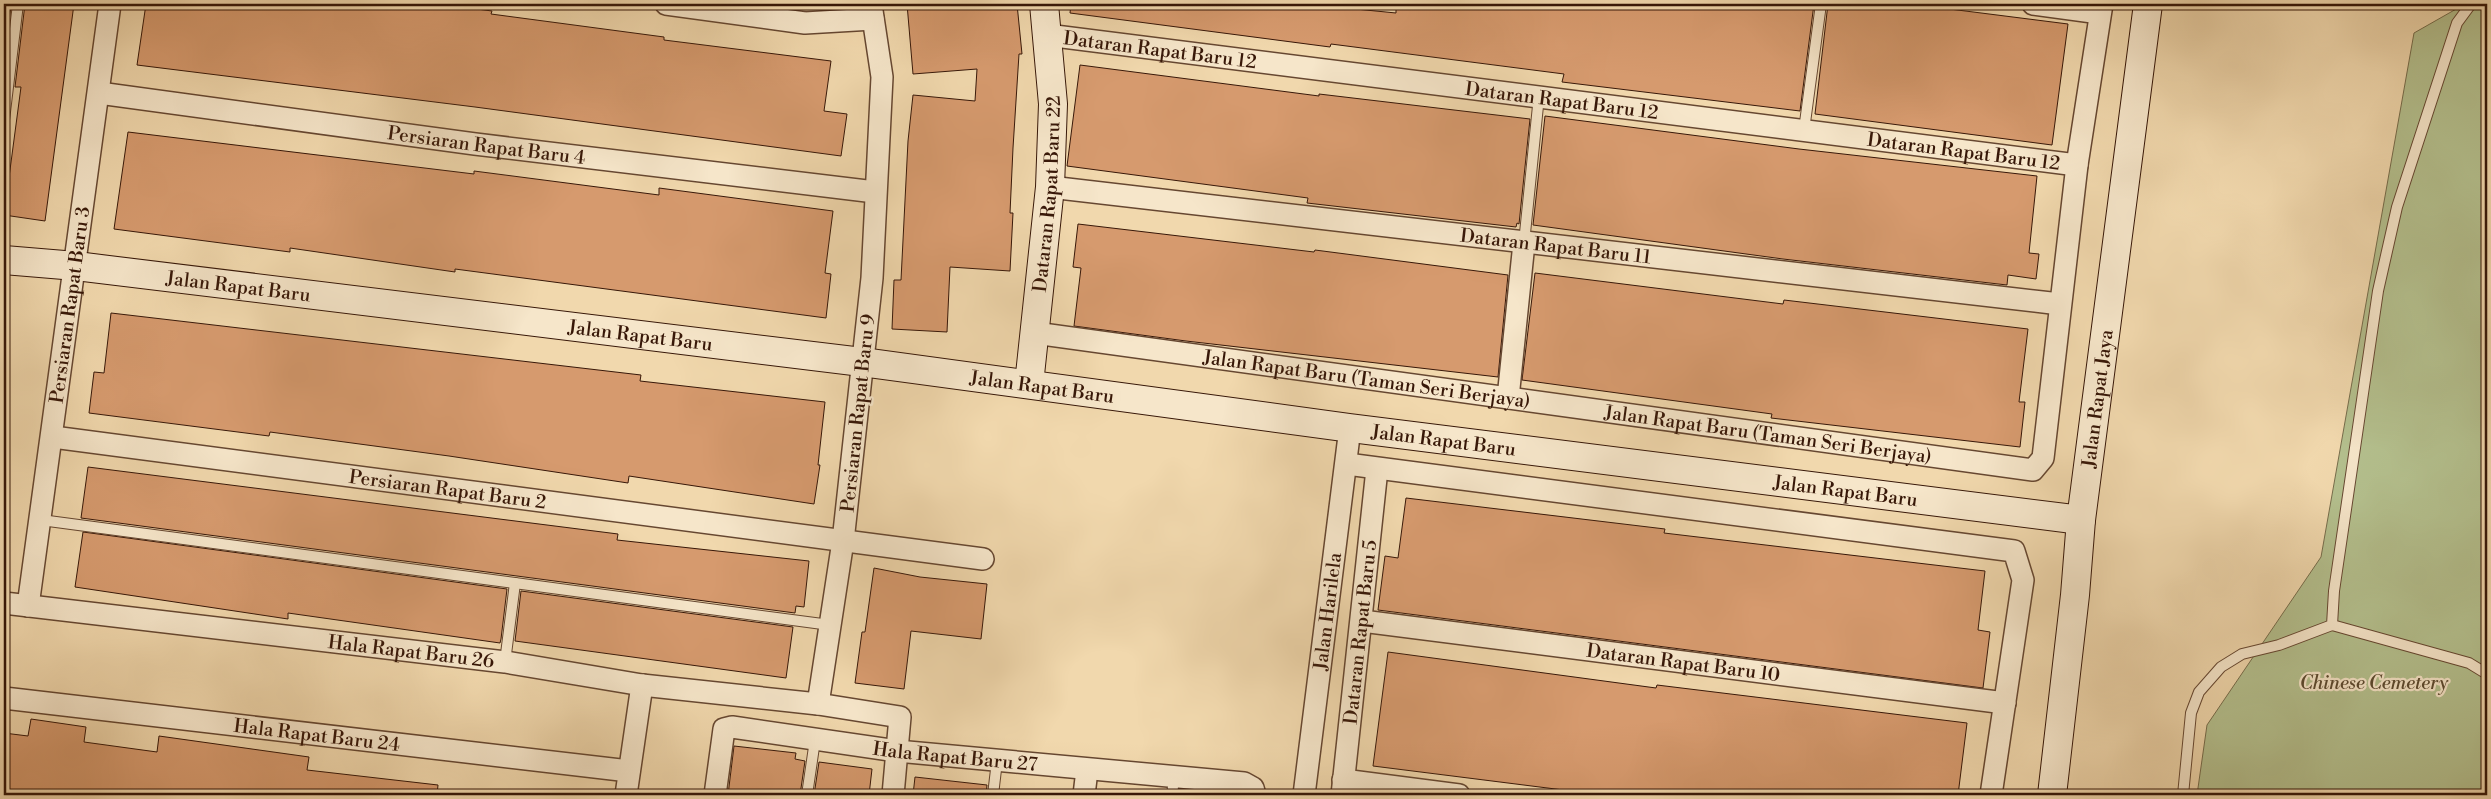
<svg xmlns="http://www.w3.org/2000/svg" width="2491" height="799" font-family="'Libre Bodoni',serif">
	<rect width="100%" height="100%" fill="#f1d8ad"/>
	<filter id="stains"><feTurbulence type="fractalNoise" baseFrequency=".004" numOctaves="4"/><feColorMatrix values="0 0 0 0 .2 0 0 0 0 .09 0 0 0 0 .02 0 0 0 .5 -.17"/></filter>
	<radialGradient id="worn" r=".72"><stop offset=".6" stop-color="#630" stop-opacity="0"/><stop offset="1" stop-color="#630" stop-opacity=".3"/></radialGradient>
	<path fill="#b4c08e" stroke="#766c4b" d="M2465,4H2487V795H2197L2207,725L2321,557L2414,33Z"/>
	<g fill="#d69a6e" stroke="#371708">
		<path d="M4,4H11L4,65Z"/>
		<path d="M25,4H74L45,221L4,215L21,87H15Z"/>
		<path d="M146,4H439L492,11L491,14L664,37V40L831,61L824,111L847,114L841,156L475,107L137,65Z"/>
		<path d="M907,4H951V7L1017,4L1022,54H1019L1013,148L1010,213H1013L1010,271L950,267L947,332L892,329L894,280H901L908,141L913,95L975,101L977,69L913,74Z"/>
		<path d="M1071,4H1305L1396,13V4H1814L1800,111L1562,82L1564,74L1331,44L1330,47L1070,13Z"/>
		<path d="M1828,4H1910L2068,24L2052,145L1815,114Z"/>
		<path d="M1080,65L1319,96V94L1530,119L1519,224L1517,223L1516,227L1307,203L1308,198L1067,166Z"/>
		<path d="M1545,116L1799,149L2037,176L2029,253L2039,254L2036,279L2008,275L2007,285L1783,259L1533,225Z"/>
		<path d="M128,132L474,174V171L659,195V188L833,211L825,273L831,274L826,318L455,269V272L290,248V252L114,229Z"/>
		<path d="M1078,224L1314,252L1315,250L1508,275L1498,377L1186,341L1074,326L1081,268L1073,267Z"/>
		<path d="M1535,273L1783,304L1784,300L2028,329L2019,402H2025L2020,447L1771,418L1772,414L1522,380Z"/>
		<path d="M111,313L641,375L640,381L825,402L818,465H820L814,504L629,476L628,483L449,456L270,432L269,436L89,413L94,372L104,373Z"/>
		<path d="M88,467L618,534L617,540L809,561L804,607L796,606L795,613L81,518Z"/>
		<path d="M1406,498L1665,529L1664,533L1985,571L1978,630L1990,632L1983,688L1378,610L1385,556L1398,558Z"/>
		<path d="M83,532L507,589L501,639L500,643L288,613V619L75,587Z"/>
		<path d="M874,568L920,577L987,584L981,639L911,631L904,689L855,683L862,632H865Z"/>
		<path d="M521,591L793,627L786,678L515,641Z"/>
		<path d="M1388,652L1656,688L1657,685L1967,723L1958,795H1603L1373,766Z"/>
		<path d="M31,719L86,727L84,742L157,752L159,736L309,757L307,770L438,785L437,795H36L4,790V733L28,736Z"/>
		<path d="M734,746L796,753L795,759L805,761L800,795H728Z"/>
		<path d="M819,762L872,769L869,795H814Z"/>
		<path d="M915,777L987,785L986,795H913Z"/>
	</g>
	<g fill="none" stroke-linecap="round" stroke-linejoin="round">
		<g stroke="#664731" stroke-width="12">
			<g id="lane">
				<path d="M4,120L18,4"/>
				<path d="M1804,130L1821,4"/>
				<path d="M1524,243L1539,96"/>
				<path d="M41,520L830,625"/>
				<path d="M2332,625L2469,663L2487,674"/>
				<path d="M505,662L515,583"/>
				<path d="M807,795L815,740"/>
				<path d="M993,795L997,761"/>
				<path d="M1172,795L1174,778"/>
				<path d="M2183,795L2191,713L2199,692L2221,667L2242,654L2279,645L2332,625L2334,591L2378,291L2397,207L2457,23L2471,4"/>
			</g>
		</g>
		<g stroke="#664731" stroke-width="24">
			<g id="street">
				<path d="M666,4L805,23L873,19"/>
				<path d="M871,4L882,77L872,278L843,541L818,704L900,717L893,795"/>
				<path d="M2033,4L2100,13"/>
				<path id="s1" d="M1047,35L2077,165"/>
				<path id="s2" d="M99,93L475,144L875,192"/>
				<path id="s3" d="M1050,187L2060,304"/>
				<path id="s4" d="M1035,333L2033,470L2043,458L2077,165L2102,4"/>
				<path d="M1508,398L1524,243"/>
				<path id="s5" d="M53,437L983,559"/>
				<path d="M1347,464L2014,551L2023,580L1991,795"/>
				<path id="s6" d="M4,603L505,662L642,685L818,704"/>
				<path id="s7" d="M28,606L110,4"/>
				<path id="s8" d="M1362,621L2005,703"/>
				<path id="s9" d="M4,698L629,771"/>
				<path d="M1343,780L1459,795"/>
				<path d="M626,795L642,685"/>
				<path id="s10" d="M715,795L724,729L732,727L897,751L1244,783L1253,788L1255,795"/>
				<path d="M1084,795L1087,770"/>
				<path id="s11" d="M1304,795L1350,428"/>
				<path id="s12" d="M1342,795L1377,469"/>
			</g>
		</g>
		<g stroke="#371708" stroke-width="30">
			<g id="secondary">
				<path id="s13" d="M4,260L76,266L862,362L1350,428L2081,520"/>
				<path id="s14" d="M1029,384L1050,187L1053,104L1044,4"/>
				<path id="s15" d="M2052,795L2075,595L2081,520L2148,4"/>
			</g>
		</g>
		<use href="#lane" stroke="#f6e6ca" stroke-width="10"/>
		<use href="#street" stroke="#f6e6ca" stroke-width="21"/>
		<use href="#secondary" stroke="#f6e6ca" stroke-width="28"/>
	</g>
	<g text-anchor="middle" stroke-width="4.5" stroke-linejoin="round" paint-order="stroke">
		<g font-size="19" fill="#371708" stroke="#f6e6ca">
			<text dy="7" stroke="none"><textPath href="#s1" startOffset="114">Dataran Rapat Baru 12</textPath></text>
			<text dy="7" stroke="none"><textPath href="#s1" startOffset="519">Dataran Rapat Baru 12</textPath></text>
			<text dy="7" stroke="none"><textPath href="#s2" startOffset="391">Persiaran Rapat Baru 4</textPath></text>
			<text dy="7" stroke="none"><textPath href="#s1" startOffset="924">Dataran Rapat Baru 12</textPath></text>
			<text dy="7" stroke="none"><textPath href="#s14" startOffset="191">Dataran Rapat Baru 22</textPath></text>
			<text dy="7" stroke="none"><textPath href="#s3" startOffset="509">Dataran Rapat Baru 11</textPath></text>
			<text dy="7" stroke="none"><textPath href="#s13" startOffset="236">Jalan Rapat Baru</textPath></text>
			<text dy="7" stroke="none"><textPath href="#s7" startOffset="304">Persiaran Rapat Baru 3</textPath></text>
			<text dy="7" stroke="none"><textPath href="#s13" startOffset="641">Jalan Rapat Baru</textPath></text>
			<text dy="7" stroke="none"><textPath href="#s4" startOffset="335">Jalan Rapat Baru (Taman Seri Berjaya)</textPath></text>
			<text dy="7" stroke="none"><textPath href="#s13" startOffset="1046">Jalan Rapat Baru</textPath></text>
			<text dy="7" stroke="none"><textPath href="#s15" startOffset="399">Jalan Rapat Jaya</textPath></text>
			<text transform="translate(857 413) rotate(-84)" y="7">Persiaran Rapat Baru 9</text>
			<text dy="7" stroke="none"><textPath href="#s4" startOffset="740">Jalan Rapat Baru (Taman Seri Berjaya)</textPath></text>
			<text dy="7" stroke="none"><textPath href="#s13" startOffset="1451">Jalan Rapat Baru</textPath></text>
			<text dy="7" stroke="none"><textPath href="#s5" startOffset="398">Persiaran Rapat Baru 2</textPath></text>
			<text dy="7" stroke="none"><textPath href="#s13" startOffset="1856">Jalan Rapat Baru</textPath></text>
			<text dy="7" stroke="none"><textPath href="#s11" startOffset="185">Jalan Harilela</textPath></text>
			<text dy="7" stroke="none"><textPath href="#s12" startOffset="164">Dataran Rapat Baru 5</textPath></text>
			<text dy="7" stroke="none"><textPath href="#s6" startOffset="410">Hala Rapat Baru 26</textPath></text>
			<text dy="7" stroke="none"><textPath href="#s8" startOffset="324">Dataran Rapat Baru 10</textPath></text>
			<text dy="7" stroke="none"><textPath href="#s9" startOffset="315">Hala Rapat Baru 24</textPath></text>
			<text dy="7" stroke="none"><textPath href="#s10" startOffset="300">Hala Rapat Baru 27</textPath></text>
		</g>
		<g font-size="19" font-style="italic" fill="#5c4a30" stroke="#f6e6ca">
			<text x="2374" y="689">Chinese Cemetery</text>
		</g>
	</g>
	<rect width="2491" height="799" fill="none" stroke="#f1d8ad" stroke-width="20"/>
	<rect x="5" y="5" width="2481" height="789" fill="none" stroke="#371708" stroke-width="2.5"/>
	<rect x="10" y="10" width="2471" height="779" fill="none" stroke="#371708"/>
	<rect width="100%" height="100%" filter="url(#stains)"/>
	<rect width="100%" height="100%" fill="url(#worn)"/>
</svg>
